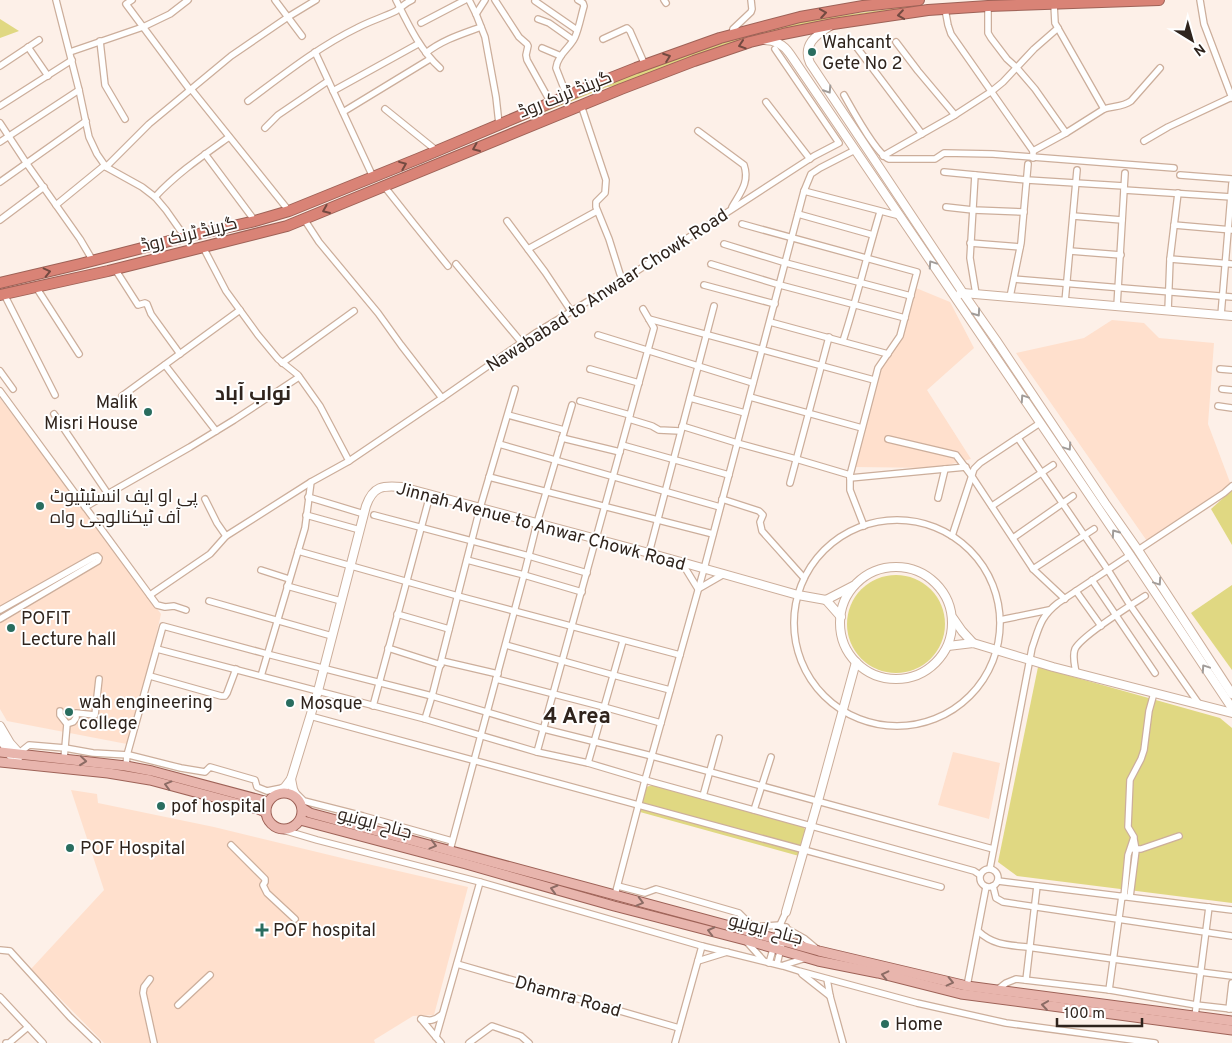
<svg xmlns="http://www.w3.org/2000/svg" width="1232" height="1043" font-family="Overpass,Cairo,sans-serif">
	<rect width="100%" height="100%" fill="#fdf0e8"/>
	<g fill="#ffe0cd">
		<path d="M916,288L950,302L974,348L927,390L971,459L936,468L854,467L881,367L900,340Z"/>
		<path d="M1112,320L1144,323L1159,338L1214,343L1208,424L1231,485L1147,541L1016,353L1084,338Z"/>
		<path d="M0,398L161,614L132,745L7,721L0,709Z"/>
		<path d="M953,752L1000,763L989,819L938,805Z"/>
		<path d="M71,790L97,794L98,803L214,827L346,859L468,887L434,1015L413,1016L374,1040L375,1043H104L31,969L104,890Z"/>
	</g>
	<g fill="#e0d882">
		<path d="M911,6L917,7L846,19L617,86L607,87L510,126V123L688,51L804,19L830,17Z"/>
		<path d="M0,19L19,31L0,38Z"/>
		<path d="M1232,490V545L1211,509Z"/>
		<circle cx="896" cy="624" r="49"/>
		<path d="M1232,585V670L1191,613Z"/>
		<path d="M1038,667L1220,718L1232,728V903L1017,876L998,862Z"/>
		<path d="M653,785L802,826L807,831L799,856L640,812L646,787Z"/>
	</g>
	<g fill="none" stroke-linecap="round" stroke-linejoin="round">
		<g stroke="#ccae9b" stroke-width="8">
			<g id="street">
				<path d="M56,0L79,90L89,137L97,154L106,167L142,187L155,197L166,210L185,237"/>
				<path d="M132,0L126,4L190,90"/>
				<path d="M275,0L302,36"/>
				<path d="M396,0C408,24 420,50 440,68"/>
				<path d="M469,0L476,14L485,37L496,97L499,124"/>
				<path d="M495,0L519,37L527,44L528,46L526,55L527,60L551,103"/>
				<path d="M664,0L666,3"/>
				<path d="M1200,0L1204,24L1232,98"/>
				<path d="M535,1L577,30"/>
				<path d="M1054,4L1055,23L1104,109"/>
				<path d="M988,6V33L991,38L1007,59L1017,68L1035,89L1066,133"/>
				<path d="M945,9L948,25L951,34L1033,151V158"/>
				<path d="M476,14L485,0"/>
				<path d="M538,19L549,23L573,40"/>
				<path d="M421,23L465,0"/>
				<path d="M732,35L733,29L751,12L752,9L751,0"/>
				<path d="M603,39L627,28L630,31L645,65"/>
				<path d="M100,41L105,85L125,119"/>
				<path d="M896,42L918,71L955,115"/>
				<path d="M855,45L922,134"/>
				<path d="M28,47L48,76"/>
				<path d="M542,48L561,56"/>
				<path d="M70,52L143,27L170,14L188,0"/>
				<path d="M315,52L373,177"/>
				<path d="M426,53C442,40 462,34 481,27"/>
				<path d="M0,66L39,40"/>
				<path d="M191,89L289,211"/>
				<path d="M333,91L418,44"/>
				<path d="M844,95C852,109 876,154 889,159H935L944,153L993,154L1174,168"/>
				<path d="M567,96L556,68C558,54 570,48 575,37C579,28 581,16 584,6L583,3L578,0"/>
				<path d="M248,101C283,75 318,47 357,28C370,21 384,17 396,11C402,7 405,3 412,0"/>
				<path d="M766,102L810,159"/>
				<path d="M581,105L606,180L605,193L596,202V207L609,239L620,274L623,280"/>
				<path d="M0,106L72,60"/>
				<path d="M385,109L437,151"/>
				<path d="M343,112L430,59"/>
				<path d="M0,123L27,164L80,239L93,261"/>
				<path d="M265,128L278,115L328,81"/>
				<path d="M698,131L744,165C750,182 740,193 732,207"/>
				<path d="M1144,141L1168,127L1232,97"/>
				<path d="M0,142L79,90"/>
				<path d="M1033,151L1066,133L1104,109C1113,106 1123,107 1131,101L1160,68"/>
				<path d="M205,154L255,221"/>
				<path d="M883,156L955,115L992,91L1003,82L1034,49L1058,28"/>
				<path d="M106,167L149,124L231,56L288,17L316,0"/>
				<path d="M944,172L1027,180L1124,186"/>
				<path d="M975,175L970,258L976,294"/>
				<path d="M1180,175L1232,179"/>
				<path d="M0,182L86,121"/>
				<path d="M384,186L414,224L448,266"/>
				<path d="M1124,190L1232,197"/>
				<path d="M804,191L900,216"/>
				<path d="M155,197C176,174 204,155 229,137"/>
				<path d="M56,205L105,165"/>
				<path d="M946,207L973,210L1024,212"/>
				<path d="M798,214L873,235"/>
				<path d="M1073,216L1122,220"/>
				<path d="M304,219L319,242L378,313L401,345L442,398"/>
				<path d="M0,220L44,187"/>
				<path d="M507,221L545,272L571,311"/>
				<path d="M742,224L917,272L900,336L878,368L850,475V490L864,526"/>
				<path d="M1174,225L1232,230"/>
				<path d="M970,243L1020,247"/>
				<path d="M724,244L786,263L911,296"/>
				<path d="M203,247L226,291L258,335L278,359L298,375L320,406L349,461L311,482L305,528L261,676"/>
				<path d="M528,249L597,211"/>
				<path d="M1070,251L1121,255"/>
				<path d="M1170,259L1232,264"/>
				<path d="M456,264L522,343"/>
				<path d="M711,264L780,285L905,318"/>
				<path d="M115,269L138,305L145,303L147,304L151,314L180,354"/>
				<path d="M1014,279L1232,297"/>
				<path d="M704,285L775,304"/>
				<path d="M36,287L79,354"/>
				<path d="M4,294L55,395"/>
				<path d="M1010,297L1021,243L1028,164"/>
				<path d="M1065,302L1077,170"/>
				<path d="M1117,306L1125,173"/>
				<path d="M1168,311L1170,259L1178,193"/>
				<path d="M1221,315L1232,183"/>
				<path d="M649,319L874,380"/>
				<path d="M770,322L888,354"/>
				<path d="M598,335L753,383"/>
				<path d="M843,341C857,298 867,255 880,212"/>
				<path d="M282,363L354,311"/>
				<path d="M165,365L216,431"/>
				<path d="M590,369L639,383"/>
				<path d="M1220,369L1232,370"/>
				<path d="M0,371L13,389"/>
				<path d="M1222,389L1232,390"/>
				<path d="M0,391L157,605L165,607L174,606L186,610"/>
				<path d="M122,396L240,310"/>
				<path d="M750,397L862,428"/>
				<path d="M690,398L745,413"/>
				<path d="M580,401L630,415"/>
				<path d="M1218,406L1232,408"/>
				<path d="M54,414L108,494"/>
				<path d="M508,415L564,430"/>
				<path d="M629,419L652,426L659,430L680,431"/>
				<path d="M682,426L737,443L796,459L850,475"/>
				<path d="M562,438L620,452"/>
				<path d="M1018,438L1108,570L1130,605L1199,704"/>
				<path d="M888,439L956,455L971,475L1033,569L1065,599"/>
				<path d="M499,444L720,507"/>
				<path d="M622,445L729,475"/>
				<path d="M349,461L442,398L534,334L623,280L814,156L839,143L775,49"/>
				<path d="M489,477L713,534"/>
				<path d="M850,478L966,467"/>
				<path d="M790,483L829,337"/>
				<path d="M308,497L364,514"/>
				<path d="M938,498L945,469"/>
				<path d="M205,499L217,523L226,536"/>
				<path d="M722,499L759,511L763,515L760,522L762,531L804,578"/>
				<path d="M992,506L1053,465"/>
				<path d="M85,507L190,447L234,420L299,377"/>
				<path d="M306,515L360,530"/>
				<path d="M374,515L529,556L587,573"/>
				<circle cx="897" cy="623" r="103"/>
				<path d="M952,536L974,469L980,463L1040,423"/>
				<path d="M1013,538L1073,496"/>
				<path d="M1138,550L1224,493L1232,486"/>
				<path d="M298,551L458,596L680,655"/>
				<path d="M649,553L714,306"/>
				<path d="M467,560L524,575L582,592"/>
				<path d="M682,563L698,589L724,574"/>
				<path d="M1033,569L1094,529"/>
				<path d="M261,570L289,579"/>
				<path d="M1092,580L1155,673"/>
				<path d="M287,586L341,601"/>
				<path d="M1076,591L1101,626"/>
				<path d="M150,595L210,554L226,536L311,482"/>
				<path d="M209,601L332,636"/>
				<path d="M0,610L94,557L97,556L99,558L98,561L0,619"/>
				<path d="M397,614L449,629"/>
				<path d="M1000,620L1049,610"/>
				<path d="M506,645L613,675L670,690"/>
				<path d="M388,648L441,665"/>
				<path d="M157,649L425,719L537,752L588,763L645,780L974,871L980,875"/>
				<path d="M442,661L498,674"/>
				<path d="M1076,673C1075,666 1072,656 1075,649C1081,636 1131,605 1145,596"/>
				<path d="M150,676L221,696H225L227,693L236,669"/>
				<path d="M496,679L604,707L661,723"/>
				<path d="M373,706L430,495"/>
				<path d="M60,711V715L67,724"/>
				<path d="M310,716L941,887"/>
				<path d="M425,719L432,696L480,508L515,389"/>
				<path d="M537,752L654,328L643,309"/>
				<path d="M19,753L29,745L65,748L93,753L129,755L181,768L205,772L210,767L255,780L257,787L267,791L282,788"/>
				<path d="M64,759L67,724L73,722L76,718V713L95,715L99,679"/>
				<path d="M588,763L623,641"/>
				<path d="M126,766L127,755L163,626L267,654L432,696L544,729L652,756L993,849"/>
				<path d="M296,793L304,801L363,816L452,841"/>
				<path d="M703,796L719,738"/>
				<path d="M754,810L771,757"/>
				<path d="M280,829L317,840L480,882L702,946L783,966L799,971L917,1003L1006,1023L1155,1043"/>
				<path d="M231,845L265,879V882L263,885L267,893L295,919"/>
				<path d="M1133,849H1141L1179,836"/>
				<path d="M450,850L524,575L537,523L572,405"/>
				<path d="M990,868L1032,648C1039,628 1040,617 1058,603L1130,555"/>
				<circle cx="989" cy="878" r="9"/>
				<path d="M998,881L1232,910"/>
				<path d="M618,886L645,893L656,889L739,913L753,927"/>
				<path d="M993,886L996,898L1003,902L1232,936"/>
				<path d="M615,895L645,780L704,569L804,191L811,174L820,168L855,150"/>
				<path d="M1124,897L1128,855L1134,837L1128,827L1130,780L1141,759L1144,750L1149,711L1154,693"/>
				<path d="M1130,897L1136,850L1134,839"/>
				<path d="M751,927L780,925L805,939L817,949"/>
				<path d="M978,931C993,945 1007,945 1027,947L1200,971"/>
				<path d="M746,941L763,960"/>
				<path d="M0,950L10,951L70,1017L97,1043"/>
				<path d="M698,961L727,952"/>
				<path d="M769,963L780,925L786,912"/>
				<path d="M457,964L679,1028"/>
				<path d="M777,964L786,927"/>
				<path d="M784,965L806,958"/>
				<path d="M1200,972L1232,976"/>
				<path d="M802,974L830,996"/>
				<path d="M150,979L144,987L143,993L154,1043"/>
				<path d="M827,979L830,996L843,1043"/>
				<path d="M1026,980L1037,886"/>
				<path d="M967,986L986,887"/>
				<path d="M997,990L1006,983L1016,979L1110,990L1196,1005L1232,1009"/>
				<path d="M1109,990L1122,896"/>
				<path d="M0,997L43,1043"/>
				<path d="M178,1005L210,975"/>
				<path d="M1229,1009L1232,983"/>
				<path d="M1195,1016L1209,907"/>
				<path d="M421,1019L441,1043"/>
				<path d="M421,1019C430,1021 434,1021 441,1015"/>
				<path d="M436,1037L480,882"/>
				<path d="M6,1043H9L28,1027"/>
				<path d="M469,1043L492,1026L521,1036L529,1043"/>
				<path d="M675,1043L702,946"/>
			</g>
		</g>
		<g stroke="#ccae9b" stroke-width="10">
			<g id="secondary">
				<path d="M830,26C816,35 802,45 810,63L963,293L996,340L1105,503L1138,550L1232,694"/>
				<path d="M764,40C776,40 784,45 790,54L1130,555L1232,708"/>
				<path d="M960,294L963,293L1232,316"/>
				<circle cx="896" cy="623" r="56"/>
				<path d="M826,600L853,586"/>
				<path d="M826,600L841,617"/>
				<path d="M953,618L962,631L973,643"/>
				<path d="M948,646L973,643L1053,667L1232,713"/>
				<path d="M0,726L10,743L19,753L18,758"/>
				<path d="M0,738L11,756"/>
				<path d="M291,779L293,789L297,798"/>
				<path d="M276,794L285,787L291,779L318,691L366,506C373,486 383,485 402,487L649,553L798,595L826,600"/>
				<path d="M786,912L818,801L856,662"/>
			</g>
		</g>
		<g stroke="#9e6257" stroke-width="11">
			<g id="primary">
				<path d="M0,752L126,766L152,771L268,802"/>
				<path d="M0,762L108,773L150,780L258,809L265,812"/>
				<circle cx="284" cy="811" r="18"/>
				<path d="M302,808L310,813L730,926L819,951L967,986L1232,1021"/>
				<path d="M300,820L466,864L614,906L749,941L818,961L878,973L961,994L1232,1030"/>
			</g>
		</g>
		<g stroke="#9e6257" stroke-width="12">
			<g id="highway">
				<path d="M0,283L80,264L185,237L255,221L289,211L420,158L588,87L636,68L720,38L800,17L863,6L919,0"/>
				<path d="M0,295L108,271L287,226L621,89L694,61L750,42L783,34L833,24L928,10L988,6L1159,0"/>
			</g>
		</g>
		<use href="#street" stroke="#fff" stroke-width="5.5"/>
		<use href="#secondary" stroke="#fff" stroke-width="8"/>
		<use href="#primary" stroke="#e8b5ad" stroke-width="9"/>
		<use href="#highway" stroke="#d98376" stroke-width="10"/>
	</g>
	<defs><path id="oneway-chevron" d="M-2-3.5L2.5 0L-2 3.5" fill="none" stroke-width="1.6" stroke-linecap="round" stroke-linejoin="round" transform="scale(1.25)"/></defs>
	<g stroke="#734a41">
		<use href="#oneway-chevron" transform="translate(823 13) rotate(-9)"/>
		<use href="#oneway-chevron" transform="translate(901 15) rotate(172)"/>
		<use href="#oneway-chevron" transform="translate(742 45) rotate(162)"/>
		<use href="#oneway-chevron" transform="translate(667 57) rotate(-20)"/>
		<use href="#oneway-chevron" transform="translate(476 148) rotate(157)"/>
		<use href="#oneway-chevron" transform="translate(403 165) rotate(-22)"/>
		<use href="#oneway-chevron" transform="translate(326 210) rotate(157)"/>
		<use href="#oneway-chevron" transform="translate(47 272) rotate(-13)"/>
	</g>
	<g stroke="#a19c99">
		<use href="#oneway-chevron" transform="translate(828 90) rotate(57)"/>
		<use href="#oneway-chevron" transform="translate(932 264) rotate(-124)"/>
		<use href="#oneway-chevron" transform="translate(977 313) rotate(55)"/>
		<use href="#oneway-chevron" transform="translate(1024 398) rotate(-124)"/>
		<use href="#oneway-chevron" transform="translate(1068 447) rotate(56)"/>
		<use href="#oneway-chevron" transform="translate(1115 533) rotate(-125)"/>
		<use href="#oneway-chevron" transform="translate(1158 582) rotate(56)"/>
		<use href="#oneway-chevron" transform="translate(1205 668) rotate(-124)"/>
	</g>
	<g stroke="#8c6c65">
		<use href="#oneway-chevron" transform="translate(83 761) rotate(6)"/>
		<use href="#oneway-chevron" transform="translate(168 785) rotate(-165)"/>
		<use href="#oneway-chevron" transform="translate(433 845) rotate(15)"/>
		<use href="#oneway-chevron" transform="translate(554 889) rotate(-164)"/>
		<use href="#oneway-chevron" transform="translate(640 902) rotate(15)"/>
		<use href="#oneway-chevron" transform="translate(711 931) rotate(-166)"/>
		<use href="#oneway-chevron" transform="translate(885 975) rotate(-167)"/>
		<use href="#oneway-chevron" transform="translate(950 982) rotate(13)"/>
		<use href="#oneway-chevron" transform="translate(1045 1005) rotate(-172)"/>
	</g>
	<g fill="#296d5f" stroke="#fff" stroke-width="2">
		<circle cx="812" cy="52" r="5"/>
		<circle cx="148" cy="412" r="5"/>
		<circle cx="40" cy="506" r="5"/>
		<circle cx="11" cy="628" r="5"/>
		<circle cx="290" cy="703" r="5"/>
		<circle cx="69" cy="712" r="5"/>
		<circle cx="161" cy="806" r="5"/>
		<circle cx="70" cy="848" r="5"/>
		<path d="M259.5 922.5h5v5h5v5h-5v5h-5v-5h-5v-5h5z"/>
		<circle cx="885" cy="1024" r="5"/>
	</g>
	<g text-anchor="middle" stroke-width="4" stroke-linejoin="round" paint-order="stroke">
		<g font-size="18" fill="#2f241d" stroke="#fff" text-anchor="start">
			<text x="822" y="48">Wahcant<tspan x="822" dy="21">Gete No 2</tspan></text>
			<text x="138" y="408" text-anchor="end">Malik<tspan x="138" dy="21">Misri House</tspan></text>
			<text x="50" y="502">پی او ایف انسٹیٹیوٹ<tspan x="50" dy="21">آف ٹیکنالوجی واہ</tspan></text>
			<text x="21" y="624">POFIT<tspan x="21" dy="21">Lecture hall</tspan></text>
			<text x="79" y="708">wah engineering<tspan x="79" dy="21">college</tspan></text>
			<text x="300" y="709">Mosque</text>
			<text x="171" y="812">pof hospital</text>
			<text x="80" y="854">POF Hospital</text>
			<text x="273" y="936">POF hospital</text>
			<text x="895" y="1030">Home</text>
		</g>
		<g font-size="18" fill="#2f241d" stroke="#fff">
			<text transform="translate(565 94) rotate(-22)" y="6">گرینڈ ٹرنک روڈ</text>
			<text transform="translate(189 234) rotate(-14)" y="6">گرینڈ ٹرنک روڈ</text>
			<text transform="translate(607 290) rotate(-33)" y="6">Nawababad to Anwaar Chowk Road</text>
			<text transform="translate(541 526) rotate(15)" y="6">Jinnah Avenue to Anwar Chowk Road</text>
			<text transform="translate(375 823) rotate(15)" y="6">جناح ایونیو</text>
			<text transform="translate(766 929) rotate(15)" y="6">جناح ایونیو</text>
			<text transform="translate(568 996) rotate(16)" y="6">Dhamra Road</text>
		</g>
		<g font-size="20" font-weight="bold" fill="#2f241d" stroke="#fff">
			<text x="253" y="400">نواب آباد</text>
		</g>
		<g font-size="22" font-weight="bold" fill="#2f241d" stroke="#fff">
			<text x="577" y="723">4 Area</text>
		</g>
	</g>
	<g transform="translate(1192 40) rotate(143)" stroke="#ffffff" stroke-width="4" paint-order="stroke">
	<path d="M0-4L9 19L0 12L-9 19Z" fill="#2f241d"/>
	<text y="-8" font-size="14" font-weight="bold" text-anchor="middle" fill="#2f241d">N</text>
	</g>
	<path d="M1057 1018v8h85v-8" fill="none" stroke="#2f241d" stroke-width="2.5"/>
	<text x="1064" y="1018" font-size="15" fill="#2f241d" stroke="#ffffff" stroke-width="4" paint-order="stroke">100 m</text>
</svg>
